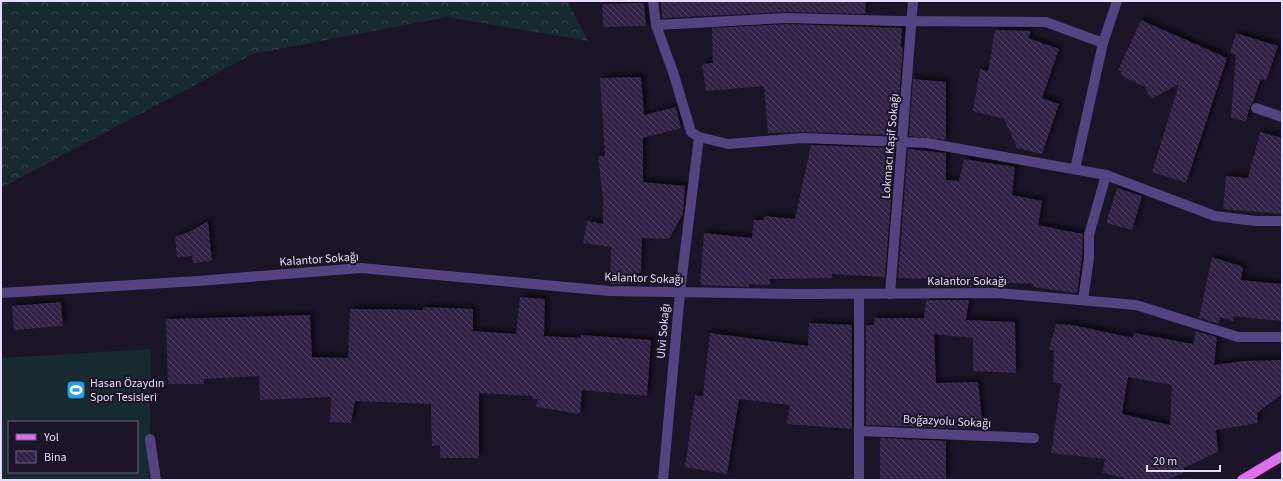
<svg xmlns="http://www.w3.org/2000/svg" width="1283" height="481" font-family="'Source Sans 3',sans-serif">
	<defs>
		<pattern id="forest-crowns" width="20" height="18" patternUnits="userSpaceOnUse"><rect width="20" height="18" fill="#162a2f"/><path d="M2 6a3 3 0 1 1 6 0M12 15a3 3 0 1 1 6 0" fill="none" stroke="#38484e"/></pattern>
		<pattern id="building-back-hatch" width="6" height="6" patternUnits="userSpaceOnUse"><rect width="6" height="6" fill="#312145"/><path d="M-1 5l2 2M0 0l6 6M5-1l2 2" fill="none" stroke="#4f4161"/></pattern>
		<filter id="shadow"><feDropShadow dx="3.5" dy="-3.5" stdDeviation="2" flood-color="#0009"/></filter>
	</defs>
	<rect width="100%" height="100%" fill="#1b1326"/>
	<path fill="url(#forest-crowns)" d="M1,1H568L588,41L447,17L253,54L1,188Z"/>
	<path fill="#162a2f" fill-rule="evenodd" d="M151,349L149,480H1V358ZM9,422H137V472H9Z"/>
	<g fill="url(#building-back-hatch)" fill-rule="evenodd" filter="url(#shadow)">
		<path d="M661,1H866L865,14L787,12L662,18Z"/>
		<path d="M644,3L646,26L603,27L602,4Z"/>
		<path d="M1141,20L1227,58L1186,183L1152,172L1179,84L1151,99L1145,87L1120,75L1122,71L1118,70Z"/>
		<path d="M787,24L902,28L901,47H903L896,135L803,132L768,133L764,86L706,91L702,64L713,63L712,28Z"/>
		<path d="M995,30L1031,31L1028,38L1059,49L1042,98L1059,104L1042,154L1017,148L1004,119L973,111L980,69L988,71Z"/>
		<path d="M1236,33L1278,46L1266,81L1261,79L1253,102L1250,106L1246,122L1231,117L1236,54L1230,53Z"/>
		<path d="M641,77L644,115L676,107L681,128L643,138V182L685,186L683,214L669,239L642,238L641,273H637V284H610L611,247L583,243L587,221L603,224V198L598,156H605L600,78Z"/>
		<path d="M913,79L946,82V140L909,136Z"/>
		<path d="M1260,132L1282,138V214L1223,209L1226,176L1248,178Z"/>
		<path d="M811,145L895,148L885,277L832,274V278L770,279V285L749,284V287L700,285L704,233L752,238L754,220H764V216L795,219Z"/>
		<path d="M908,149L946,153V180L959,181L964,159L1015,167L1012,195L1042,201L1038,225L1083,234L1082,258L1077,293L1033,287L1034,284L974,281V283H971V287H928L929,279L898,278Z"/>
		<path d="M1117,188L1142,196L1132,230L1106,223Z"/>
		<path d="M208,221L212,261L193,263L192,256L177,257L175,237L191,231Z"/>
		<path d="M1212,257L1243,267L1241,280L1282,284V321L1233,316V321L1220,317L1219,324L1199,318Z"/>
		<path d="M520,297L545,299L544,336L581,338V335L651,340L647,396L582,390L580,414L536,407L538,399H532V396L479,393V458H440V445L432,446L431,404L355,401L351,423L330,422L331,397L260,400L259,376L204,379V384H168L166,319L310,315L312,357L348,358L350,309L423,310V307L473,309V331L516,334Z"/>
		<path d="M926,300H969L966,320L1015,322L1016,373L973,371V338L934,334L936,383L978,382L983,429L866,425V325H874V318H924Z"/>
		<path d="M61,302L63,326L14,330L12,306Z"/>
		<path d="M809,323L852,325V429L787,424L790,405L739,399L727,474L685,467L695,395L703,396L710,333L808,346Z"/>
		<path d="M1056,324L1073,325L1133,338L1134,333L1193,344L1196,331L1217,337L1214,365L1242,361L1282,360V394L1257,413L1258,423L1216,430L1218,452L1184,468V473L1166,480H1132L1102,473L1105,459L1051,453L1061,384L1053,382L1054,351L1049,349ZM1128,377L1172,385L1170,425L1122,414Z"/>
		<path d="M880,438L946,441V480H880Z"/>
	</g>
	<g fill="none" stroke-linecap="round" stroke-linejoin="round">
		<g stroke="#544380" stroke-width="10">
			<path d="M653,1L656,25L674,75L691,132L699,137L728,144L803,138L927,143L1106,175L1215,216L1255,221H1282"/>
			<path d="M656,25L787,18L896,21L1046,22L1103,43"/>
			<path d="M1256,108L1282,117"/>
			<path d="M1075,169L1103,43L1117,1"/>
			<path d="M1,293L198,281L361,268L609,291L798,294L998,293L1136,305L1238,337H1282"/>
			<path d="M859,294V480"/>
			<path d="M890,294L913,1"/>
			<path d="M1083,300L1089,258V235L1106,175"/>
			<path d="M859,431L1034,438"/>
			<path d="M150,439L156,480"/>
			<path d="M663,480L680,292L699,137"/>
		</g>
		<path stroke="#dd6fee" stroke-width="10" d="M1242,480L1282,456"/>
	</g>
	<defs>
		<g id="stadium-square" transform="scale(1)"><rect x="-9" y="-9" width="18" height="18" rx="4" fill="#1ea1e5" stroke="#1b1326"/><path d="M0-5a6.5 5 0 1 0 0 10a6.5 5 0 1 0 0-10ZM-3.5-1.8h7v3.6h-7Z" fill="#fff"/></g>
	</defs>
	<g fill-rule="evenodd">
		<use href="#stadium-square" x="76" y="390"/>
	</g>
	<g text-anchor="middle" stroke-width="4" stroke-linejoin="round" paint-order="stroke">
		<g font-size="12" fill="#e7dcfb" stroke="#1b1326">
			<text transform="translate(890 146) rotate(-85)" y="4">Lokmacı Kaşif Sokağı</text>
			<text transform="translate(319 259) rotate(-4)" y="4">Kalantor Sokağı</text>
			<text transform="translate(644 278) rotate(2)" y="4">Kalantor Sokağı</text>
			<text x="967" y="285">Kalantor Sokağı</text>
			<text transform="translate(663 331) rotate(-85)" y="4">Ulvi Sokağı</text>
			<text transform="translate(947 421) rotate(3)" y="4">Boğazyolu Sokağı</text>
		</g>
		<g font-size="12" fill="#e7dcfb" stroke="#1b1326" text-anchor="start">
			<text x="90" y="387">Hasan Özaydın<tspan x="90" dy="14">Spor Tesisleri</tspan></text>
		</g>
	</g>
	<rect width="1283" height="481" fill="none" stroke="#e7dcfb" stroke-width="4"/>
	<rect x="8" y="421" width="130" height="52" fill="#1b1326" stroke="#6d637b"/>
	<rect x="16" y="434" width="20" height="6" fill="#dd6fee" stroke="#6d637b"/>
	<text x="44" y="441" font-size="12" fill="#e7dcfb">Yol</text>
	<rect x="16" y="451" width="20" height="12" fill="url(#building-back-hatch)" stroke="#6d637b"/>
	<text x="44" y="461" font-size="12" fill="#e7dcfb">Bina</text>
	<path d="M1147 465v6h73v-6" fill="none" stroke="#e7dcfb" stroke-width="2"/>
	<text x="1153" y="465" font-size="12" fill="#e7dcfb" stroke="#1b1326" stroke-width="3" paint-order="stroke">20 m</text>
</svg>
